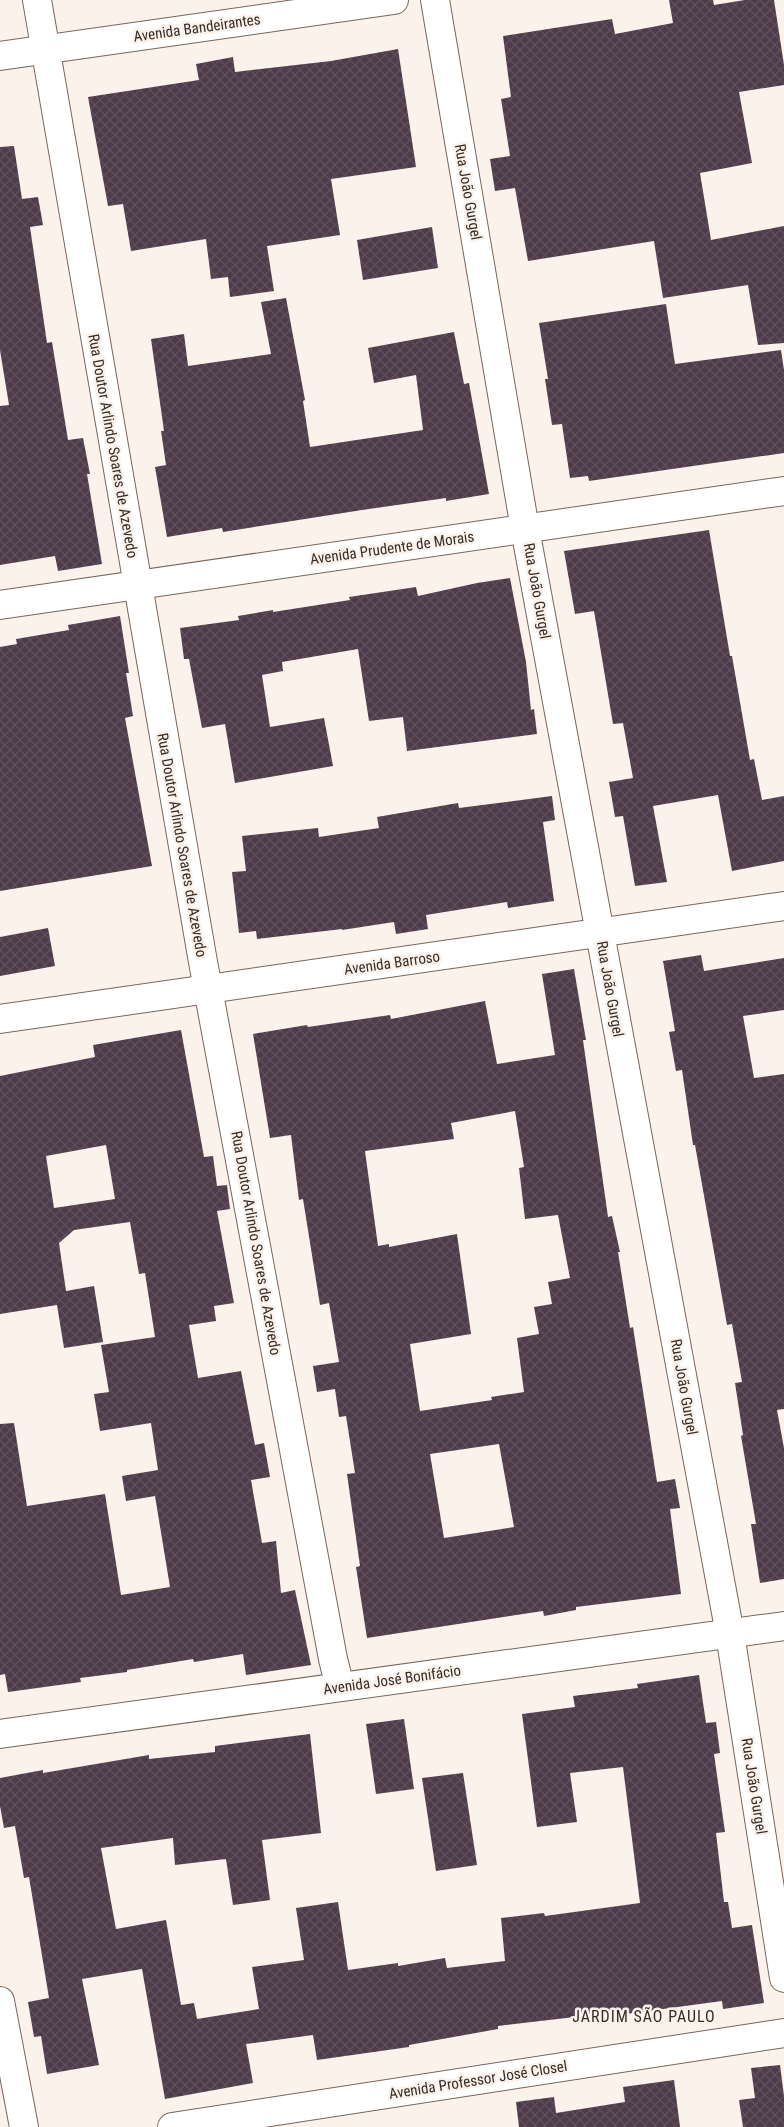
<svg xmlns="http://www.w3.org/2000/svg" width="784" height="2127" font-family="'Roboto Condensed',sans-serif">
	<defs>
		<pattern id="building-cross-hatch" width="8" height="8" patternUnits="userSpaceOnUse" patternTransform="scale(1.25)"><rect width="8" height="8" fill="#4e3c4a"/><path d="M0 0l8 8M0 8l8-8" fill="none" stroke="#60505b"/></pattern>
	</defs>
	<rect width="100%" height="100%" fill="#fcf2ec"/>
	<g fill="url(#building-cross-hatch)" fill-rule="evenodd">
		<path d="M669,0H713L714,5L745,0H774L784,65V85L739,92L752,163L700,173L711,240L784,226V343L758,345L748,285L663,298L654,241L528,261L515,188L495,191L490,159L510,156L501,99L511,97L503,36L612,19L615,34L673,23Z"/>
		<path d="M398,49L416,167L331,179L340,235L267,246L274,291L230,297L228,277L211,279L206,239L131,251L123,204L108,206L88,97L199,80L196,64L233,57L235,72L331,61Z"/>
		<path d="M14,146L22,199L38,197L43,225L30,227L47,343L52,342L68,440L83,438L90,474H87L102,564L58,571L55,556L0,565V406L9,405L0,350V147Z"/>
		<path d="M432,227L438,268L363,280L357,240Z"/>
		<path d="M286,298L305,400L303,401L310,447L423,430L416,375L374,383L368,348L454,332L464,384L469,383L489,494L446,501V498L362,510L223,532L222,528L167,537L155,467L166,465L161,431H164L151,339L184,334L188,366L271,354L261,302Z"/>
		<path d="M666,304L675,364L781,350L784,370V453L589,481L588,476L570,478L562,424L552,425L545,379H548L539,323Z"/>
		<path d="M709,530L730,656H732L750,760L754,759L762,800L784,796V861L732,871L718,795L653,806L667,882L635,886L623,816L615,817L609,782L633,778L623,723L613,724L594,611L575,614L564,551Z"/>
		<path d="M510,578L526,662L531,710L534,709L537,734L407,751L403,717L369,721L358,649L282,662L283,671L262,675L270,727L324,718L333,766L235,783L225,724L202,728L189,659H184L180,628L239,620L238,616L273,610V612L350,600L349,597L416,587L418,596L477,583Z"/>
		<path d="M120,616L129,673H126L133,716L125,718L152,866L0,891V647L17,644L16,639L69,630L68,625Z"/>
		<path d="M552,796L555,820L543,822L554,901L508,908L507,902L426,915L428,929L396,934L394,922L342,930V929L257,939L256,931L239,933L232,872L246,871L242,836L318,828L319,837L379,828L377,817L458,803L459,808Z"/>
		<path d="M48,928L55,966L0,976V937Z"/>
		<path d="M701,955L704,971L784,958V1010L743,1016L754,1078L784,1074V1409L777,1410L784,1448V1579L760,1583L751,1524H756L741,1436L743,1435L735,1383L742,1382L732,1324L727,1325L695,1145H693L682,1070L676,1071L669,1032L675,1031L663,961Z"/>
		<path d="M574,969L586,1040H583L608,1217L612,1216L620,1252H618L630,1328L633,1327L657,1482L675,1479L680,1508L670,1509L681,1594L576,1607V1610L544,1616L543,1611L367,1638L356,1567L360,1566L347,1474L355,1473L346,1416L339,1417L335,1389L317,1392L313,1366L339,1362L329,1303L320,1305L303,1199L299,1200L291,1135L270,1138L253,1034L307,1025L308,1027L390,1015L391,1019L485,1001L497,1064L555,1055L542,974ZM515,1111L524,1167L519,1168L525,1219L558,1215L570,1278L548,1282L552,1304L534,1307L539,1334L517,1338L524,1392L491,1397L492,1400L420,1411L410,1344L471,1334L457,1234L389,1247V1244L378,1246L365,1151L454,1139L451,1123ZM499,1444L514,1527L444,1538L430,1454Z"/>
		<path d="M181,1030L204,1157L213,1156L217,1186L227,1185L230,1209L217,1211L234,1303L214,1306L216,1321L189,1325L198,1378L241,1371L255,1445L264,1443L270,1477L251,1480L262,1543L276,1541L281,1593L295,1590L311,1665L246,1675L243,1654L194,1662L193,1659L127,1670V1672L80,1678L81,1682L8,1692L5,1674L0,1675V1424L14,1423L27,1506L105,1494L121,1595L170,1587L155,1496L126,1501L122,1476L158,1470L151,1423L100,1431L94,1394L109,1392L101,1345L155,1337L145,1273L139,1274L130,1222L74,1230L59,1243L66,1291L94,1286L103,1342L64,1348L57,1305L0,1314V1076L95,1057L93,1045ZM106,1145L115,1199L54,1208L46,1156Z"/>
		<path d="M699,1675L706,1723L716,1722L720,1753L714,1754L725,1832L716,1833L724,1902H728L732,1928L752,1925L764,2003L723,2009L722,2001L618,2015V2012L498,2026V2029L409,2045V2047L317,2060L313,2035L246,2044L253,2083L165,2099L142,1969L82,1979L99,2065L47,2074L41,2036L34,2037L28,2002L49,1998L29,1877L24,1878L15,1826L4,1828L0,1806V1778L43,1770V1773L149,1755V1759L215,1752V1746L310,1734L321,1833L262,1840L270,1900L233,1905L226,1859L175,1865L173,1838L101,1848L116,1929L166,1920L181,2005L194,2003L197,2019L259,2009L252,1967L304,1960L296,1908L338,1902L348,1970L398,1963V1966L445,1958L447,1968L505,1961L501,1918L544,1913L545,1916L640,1903L623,1767L570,1773L577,1822L537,1827L522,1714L575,1707L573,1696L638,1688L637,1684Z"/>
		<path d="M404,1719L414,1789L376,1794L366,1724Z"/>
		<path d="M463,1773L477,1865L436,1871L422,1778Z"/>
		<path d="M780,2065L784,2096V2127H743L739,2100L755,2098L751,2068Z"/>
		<path d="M674,2080L680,2127H519L516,2102L554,2097L556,2113L625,2102L623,2087Z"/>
	</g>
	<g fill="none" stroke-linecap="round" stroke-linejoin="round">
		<g stroke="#7a6558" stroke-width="30">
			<g id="minor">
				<path d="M37,0L203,962L333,1659L340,1687"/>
				<path d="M435,0L525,529L730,1634L784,1978"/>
				<path d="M0,56L394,0"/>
				<path d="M0,605L784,491"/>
				<path d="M0,2001L24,2127"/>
				<path d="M172,2127L784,2033"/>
			</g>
		</g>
		<g stroke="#7a6558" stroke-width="30">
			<g id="tertiary">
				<path d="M0,1019L784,906"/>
				<path d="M0,1734L784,1626"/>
			</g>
		</g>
		<use href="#minor" stroke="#fff" stroke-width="28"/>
		<use href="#tertiary" stroke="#fff" stroke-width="28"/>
	</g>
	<g text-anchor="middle" stroke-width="5" stroke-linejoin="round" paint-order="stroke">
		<g font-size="15" fill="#362c27" stroke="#fcf2ec">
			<text transform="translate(197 28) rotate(-8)" y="5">Avenida Bandeirantes</text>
			<text transform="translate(468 192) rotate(80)" y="5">Rua João Gurgel</text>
			<text transform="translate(113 446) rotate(80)" y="5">Rua Doutor Arlindo Soares de Azevedo</text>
			<text transform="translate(392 548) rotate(-8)" y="5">Avenida Prudente de Morais</text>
			<text transform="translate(537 591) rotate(80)" y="5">Rua João Gurgel</text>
			<text transform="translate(182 845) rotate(80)" y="5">Rua Doutor Arlindo Soares de Azevedo</text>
			<text transform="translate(392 963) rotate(-8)" y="5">Avenida Barroso</text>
			<text transform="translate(610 989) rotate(80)" y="5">Rua João Gurgel</text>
			<text transform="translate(256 1243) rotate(80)" y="5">Rua Doutor Arlindo Soares de Azevedo</text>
			<text transform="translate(684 1387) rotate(80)" y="5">Rua João Gurgel</text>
			<text transform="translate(392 1680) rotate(-8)" y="5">Avenida José Bonifácio</text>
			<text transform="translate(754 1786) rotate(81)" y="5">Rua João Gurgel</text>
			<text transform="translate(478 2080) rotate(-9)" y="5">Avenida Professor José Closel</text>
		</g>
		<g font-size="16" letter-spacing="1" fill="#362c27" stroke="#fcf2ec">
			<text x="644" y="2022">JARDIM SÃO PAULO</text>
		</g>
	</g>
</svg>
